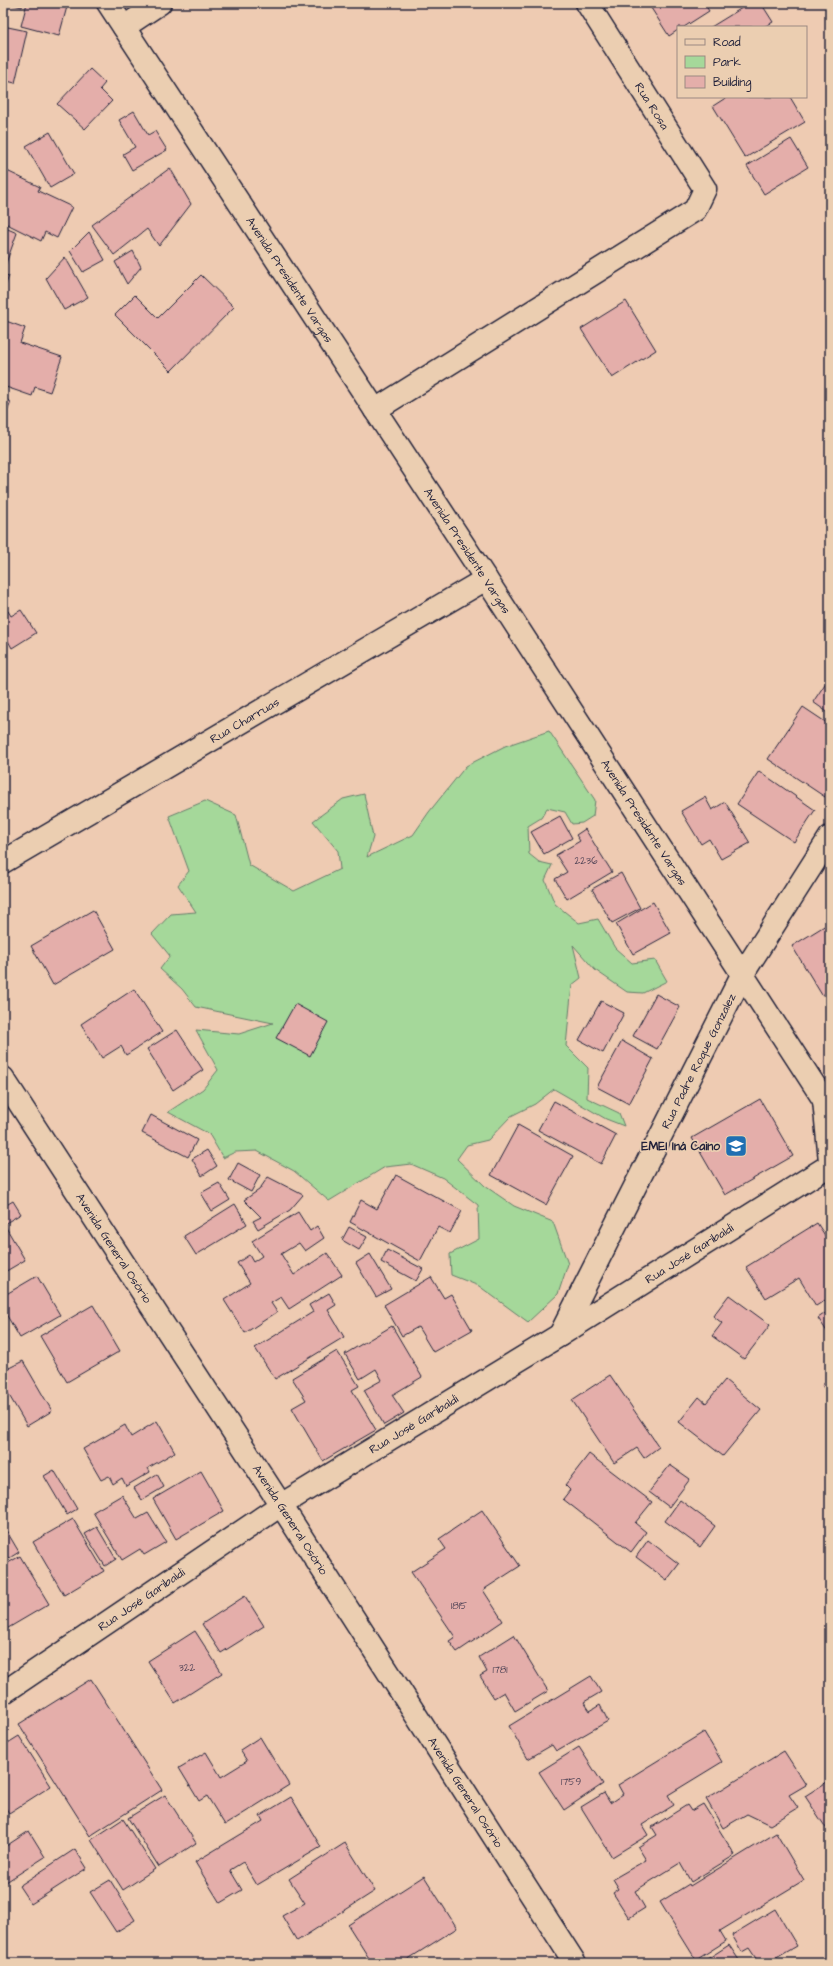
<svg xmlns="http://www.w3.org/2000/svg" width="833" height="1966" font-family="'Architects Daughter',sans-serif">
	<rect width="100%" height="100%" fill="#eecbb2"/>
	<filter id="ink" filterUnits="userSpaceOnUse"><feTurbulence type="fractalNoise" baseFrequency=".025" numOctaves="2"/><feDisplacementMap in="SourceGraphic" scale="8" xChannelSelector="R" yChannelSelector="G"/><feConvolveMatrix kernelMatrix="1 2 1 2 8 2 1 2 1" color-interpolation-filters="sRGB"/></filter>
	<g filter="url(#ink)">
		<path fill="#a5d89a" stroke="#647d6a" d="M549,731L595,800L593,816L582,823L572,824L565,812L547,808L541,818L528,826L529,854L539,862L552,865L545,880L555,904L579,923L598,919L615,948L632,963L655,960L667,981L643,993L627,992L595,970L573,945L581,978L572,985L566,1046L588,1068L587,1098L619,1113L624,1126L606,1119L554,1089L535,1104L511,1116L488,1140L467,1145L457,1159L485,1186L514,1206L553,1222L568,1264L558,1294L528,1322L479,1286L451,1275L450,1254L479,1239L478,1205L443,1178L411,1164L385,1167L329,1201L294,1171L257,1151L235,1152L223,1158L209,1134L168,1112L203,1089L218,1070L196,1030L239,1034L273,1023L196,1007L182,989L160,969L170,956L152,934L171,914L196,912L178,885L189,871L169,816L205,801L236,815L249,865L294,891L340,869L338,851L313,821L343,799L364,794L373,837L367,857L413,835L429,812L466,766L505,746Z"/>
		<g fill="#e4aeaa" stroke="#22223b">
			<path d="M6,3H23L22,7Z"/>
			<path d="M27,3H68L59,36L21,26Z"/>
			<path d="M659,3H704L709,11L684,27H678V30L669,36L651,8Z"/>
			<path d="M750,3H761L773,22L764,27H711Z"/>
			<path d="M3,26L27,31L15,83L3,80Z"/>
			<path d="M90,69L105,83L100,89L112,101L85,129L57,104Z"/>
			<path d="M727,97H790L805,122L745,158L713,106Z"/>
			<path d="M134,111L148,135L155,131L167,150L132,170L123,154L135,147L119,120Z"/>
			<path d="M50,132L74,174L50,188L26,146Z"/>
			<path d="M791,139L808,167L764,194L747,166Z"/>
			<path d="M170,168L191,204L159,246L147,229L114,255L92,225Z"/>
			<path d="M3,169L40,187L38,191L72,207L57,238L45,232L41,241L3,222V212L5,207L3,206Z"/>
			<path d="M3,227L17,233L5,266L3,265Z"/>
			<path d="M89,232L105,260L83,272L70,251Z"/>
			<path d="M133,251L141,267L127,284L115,262Z"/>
			<path d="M65,257L88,297L64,310L46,278Z"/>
			<path d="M3,274L9,276L3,292Z"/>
			<path d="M201,275L234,307L171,371L115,315L135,295L158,318Z"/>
			<path d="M626,301L656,350L612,378L581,329Z"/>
			<path d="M6,321L25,328L20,343L62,357L50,392L35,387L32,396L3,386V328Z"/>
			<path d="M3,398L11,402L3,422Z"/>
			<path d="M21,610L36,633L12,648L3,632V613L8,611L11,616Z"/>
			<path d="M829,678L830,679V714L813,702Z"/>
			<path d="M803,707L830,725V789L825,797L768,759Z"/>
			<path d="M759,771L815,810L794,842L737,804Z"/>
			<path d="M705,797L712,810L725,802L750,843L721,859L709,839L701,844L681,811Z"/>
			<path d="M560,816L572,838L544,854L531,832Z"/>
			<path d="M585,829L612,872L567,899L555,879L567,872L556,855L580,841L576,835Z"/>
			<path d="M621,873L640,908L612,923L592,889Z"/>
			<path d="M653,902L671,933L633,954L616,924Z"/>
			<path d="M93,910L115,949L53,985L31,946Z"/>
			<path d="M826,925L830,931V991L822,995L792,946Z"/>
			<path d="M134,989L162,1032L126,1055L121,1046L102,1058L81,1024Z"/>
			<path d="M656,994L680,1007L657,1049L633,1036Z"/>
			<path d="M601,1001L624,1013L603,1053L579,1040Z"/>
			<path d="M295,1004L328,1022L310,1056L276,1038Z"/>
			<path d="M177,1030L203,1070L173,1090L147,1049Z"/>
			<path d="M622,1041L653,1059L629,1104L597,1087Z"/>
			<path d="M760,1099L793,1156L725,1195L692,1138Z"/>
			<path d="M554,1101L616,1135L601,1164L538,1130Z"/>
			<path d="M151,1115L197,1140L188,1157L142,1133Z"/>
			<path d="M518,1125L573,1156L546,1205L491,1175Z"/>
			<path d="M207,1150L217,1166L202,1176L192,1159Z"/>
			<path d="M238,1163L260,1175L251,1192L229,1180Z"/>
			<path d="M396,1175L462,1211L450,1233L438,1227L420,1261L350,1222L361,1200L377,1209Z"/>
			<path d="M268,1177L303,1195L290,1210L258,1229L253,1221L261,1217L244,1200L259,1190Z"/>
			<path d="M219,1183L230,1200L212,1211L201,1193Z"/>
			<path d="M13,1201L21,1214L4,1224L25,1260L3,1273V1207Z"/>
			<path d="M235,1204L247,1224L196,1255L184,1236Z"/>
			<path d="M298,1212L310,1231L317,1226L324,1238L305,1251L299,1243L281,1254L294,1275L327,1253L342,1275L289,1309L281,1297L271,1303L277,1312L245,1333L224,1300L250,1283L237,1263L249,1255L253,1262L262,1256L252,1241Z"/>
			<path d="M817,1223L828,1240L830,1239V1297L816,1306L799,1278L766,1298L746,1267Z"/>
			<path d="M349,1227L367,1237L359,1250L342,1240Z"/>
			<path d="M387,1250L423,1269L416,1281L381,1262Z"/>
			<path d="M370,1254L391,1289L376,1297L356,1263Z"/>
			<path d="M37,1276L60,1315L20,1338L3,1309V1296Z"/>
			<path d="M431,1277L444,1298L451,1294L472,1330L433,1352L418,1327L402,1336L384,1305Z"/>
			<path d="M329,1293L336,1305L328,1310L344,1337L275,1379L255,1348L313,1312L309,1305Z"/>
			<path d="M729,1295L770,1325L744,1359L712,1336L722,1323L713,1316Z"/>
			<path d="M93,1305L120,1351L67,1382L40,1336Z"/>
			<path d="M830,1310V1336L818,1318Z"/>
			<path d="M392,1326L422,1377L392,1395L404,1413L384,1425L364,1390L382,1380L376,1369L360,1379L345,1354Z"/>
			<path d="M337,1351L359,1386L352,1390L376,1430L323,1461L292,1408L306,1400L292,1378Z"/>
			<path d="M3,1358L9,1368L23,1361L52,1411L27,1426L3,1385Z"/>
			<path d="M610,1375L659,1447L644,1458L637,1448L614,1463L572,1400Z"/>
			<path d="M725,1380L761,1410L723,1456L679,1422L699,1397L706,1403Z"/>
			<path d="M830,1380V1397L822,1385Z"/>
			<path d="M157,1421L175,1452L148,1468L150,1472L126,1486L122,1478L113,1484L109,1476L101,1480L83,1449L125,1425L131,1437Z"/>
			<path d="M589,1454L652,1502L635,1523L646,1532L631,1552L563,1499L570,1490L565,1485Z"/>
			<path d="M670,1465L690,1479L669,1507L649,1492Z"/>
			<path d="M54,1470L77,1509L67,1515L44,1476Z"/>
			<path d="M201,1471L224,1511L176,1539L153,1499Z"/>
			<path d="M157,1474L164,1487L142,1500L134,1488Z"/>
			<path d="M122,1495L137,1519L148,1513L166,1542L144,1555L140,1549L122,1560L93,1512Z"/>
			<path d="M680,1500L715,1526L700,1547L665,1521Z"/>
			<path d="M482,1510L520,1566L483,1590L503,1621L457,1652L449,1641L455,1637L411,1572L446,1549L439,1539Z"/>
			<path d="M73,1519L104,1571L64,1595L33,1542Z"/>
			<path d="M3,1525L19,1552L3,1562Z"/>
			<path d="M97,1527L116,1559L105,1566L85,1534Z"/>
			<path d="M648,1540L679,1564L667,1580L636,1557Z"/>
			<path d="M20,1556L49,1604L3,1631V1566Z"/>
			<path d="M245,1596L264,1626L221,1653L202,1624Z"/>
			<path d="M195,1631L222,1673L175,1703L148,1661Z"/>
			<path d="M514,1635L548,1691L515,1711L504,1692L494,1698L480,1676L487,1672L479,1657Z"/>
			<path d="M591,1676L601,1692L584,1702L590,1711L600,1705L608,1721L556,1751L552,1745L528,1759L509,1726Z"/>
			<path d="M91,1679L162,1790L90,1836L19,1724Z"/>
			<path d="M704,1732L722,1762L668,1795L674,1805L642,1825L648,1835L612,1857L581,1807L604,1793L610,1803L623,1794L618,1785Z"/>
			<path d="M19,1736L51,1786L9,1813L3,1804V1746Z"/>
			<path d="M260,1737L289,1785L225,1825L207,1796L199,1801L179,1768L206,1752L221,1777L247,1761L240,1750Z"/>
			<path d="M579,1747L603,1784L564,1810L539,1772Z"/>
			<path d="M784,1751L806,1785L789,1795L798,1808L770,1825L747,1814L723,1828L706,1799Z"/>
			<path d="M830,1780V1834L805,1796Z"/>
			<path d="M165,1795L196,1843L159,1867L128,1818Z"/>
			<path d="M291,1797L321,1847L257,1885L243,1862L230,1870L242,1890L220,1903L195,1862L263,1821L260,1816Z"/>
			<path d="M703,1804L735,1855L691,1882L680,1863L635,1891L645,1908L629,1918L613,1893L619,1889L613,1879L646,1860L638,1847L657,1835L652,1827L687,1805L691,1811Z"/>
			<path d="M123,1819L155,1869L123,1890L91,1840Z"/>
			<path d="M29,1831L45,1857L3,1884V1848Z"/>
			<path d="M776,1833L804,1880L720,1931L726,1941L696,1960L660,1902L689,1884L690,1886Z"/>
			<path d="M345,1843L375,1891L297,1941L282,1916L305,1903L289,1879Z"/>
			<path d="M75,1849L87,1868L31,1904L19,1886Z"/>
			<path d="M424,1876L457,1928L402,1963H372L348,1925Z"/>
			<path d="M110,1880L135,1920L116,1932L90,1892Z"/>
			<path d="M775,1909L797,1946L768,1963H759L749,1948L742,1952L732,1935Z"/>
			<path d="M729,1945L741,1963H701Z"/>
		</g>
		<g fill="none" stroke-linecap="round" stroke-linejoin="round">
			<g stroke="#22223b" stroke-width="25">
				<g id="minor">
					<path id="s1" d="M108,3L486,579L824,1100L830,1106"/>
					<path d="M124,27L160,3"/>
					<path d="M375,410L695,210L705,189L587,3"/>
					<path id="s2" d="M3,862L486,579"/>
					<path id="s3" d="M3,1078L281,1505L575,1963"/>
					<path d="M824,1100L830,1161"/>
					<path id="s4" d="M560,1335L742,975L830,837"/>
					<path id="s5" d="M3,1693L281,1505L560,1335L830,1165"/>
				</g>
			</g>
			<use href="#minor" stroke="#ebceb1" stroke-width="22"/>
		</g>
	</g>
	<defs>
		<g id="school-square" transform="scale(1.15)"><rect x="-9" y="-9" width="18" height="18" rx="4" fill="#1f6fb2" stroke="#ebceb1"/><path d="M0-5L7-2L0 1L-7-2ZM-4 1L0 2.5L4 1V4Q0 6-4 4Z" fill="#fff"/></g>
	</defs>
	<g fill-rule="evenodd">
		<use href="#school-square" x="736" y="1146"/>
	</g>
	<g text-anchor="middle" stroke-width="3.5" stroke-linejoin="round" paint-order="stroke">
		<g font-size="10" fill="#524557">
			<text x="586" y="864">2236</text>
			<text x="459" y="1609">1815</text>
			<text x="187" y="1671">322</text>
			<text x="500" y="1673">1781</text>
			<text x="571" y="1785">1759</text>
		</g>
		<g font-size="12" fill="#22223b" stroke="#ebceb1">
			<text transform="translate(652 106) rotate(58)" y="4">Rua Rosa</text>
			<text dy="4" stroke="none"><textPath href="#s1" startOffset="331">Avenida Presidente Vargas</textPath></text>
			<text dy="4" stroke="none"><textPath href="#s1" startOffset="655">Avenida Presidente Vargas</textPath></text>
			<text dy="4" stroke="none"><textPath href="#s2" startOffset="280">Rua Charruas</textPath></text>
			<text dy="4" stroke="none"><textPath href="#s1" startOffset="979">Avenida Presidente Vargas</textPath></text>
			<text dy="4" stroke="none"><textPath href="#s4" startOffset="307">Rua Padre Roque Gonzalez</textPath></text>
			<text dy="4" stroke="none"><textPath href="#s3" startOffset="203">Avenida General Osório</textPath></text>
			<text dy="4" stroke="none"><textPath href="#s5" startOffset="815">Rua José Garibaldi</textPath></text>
			<text dy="4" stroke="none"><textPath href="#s5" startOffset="491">Rua José Garibaldi</textPath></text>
			<text dy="4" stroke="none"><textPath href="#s3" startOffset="527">Avenida General Osório</textPath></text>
			<text dy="4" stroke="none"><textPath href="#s5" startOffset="167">Rua José Garibaldi</textPath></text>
			<text dy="4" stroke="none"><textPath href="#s3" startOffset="851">Avenida General Osório</textPath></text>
		</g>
		<g font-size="12" font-weight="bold" fill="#22223b" stroke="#ebceb1" text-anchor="end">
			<text x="720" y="1150">EMEI Iná Caino</text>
		</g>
	</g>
	<rect width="833" height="1966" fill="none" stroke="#ebceb1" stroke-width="16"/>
	<rect x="8" y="8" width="817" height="1950" fill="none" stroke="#22223b" stroke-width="1.5" filter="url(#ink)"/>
	<rect x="677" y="26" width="130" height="72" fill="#ebceb1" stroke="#9b8982"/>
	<rect x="685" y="39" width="20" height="6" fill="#ebceb1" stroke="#9b8982"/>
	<text x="713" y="46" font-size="12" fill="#22223b">Road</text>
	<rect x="685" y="56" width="20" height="12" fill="#a5d89a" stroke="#9b8982"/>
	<text x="713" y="66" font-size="12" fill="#22223b">Park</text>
	<rect x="685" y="76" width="20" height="12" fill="#e4aeaa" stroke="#9b8982"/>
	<text x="713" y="86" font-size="12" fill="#22223b">Building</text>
</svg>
